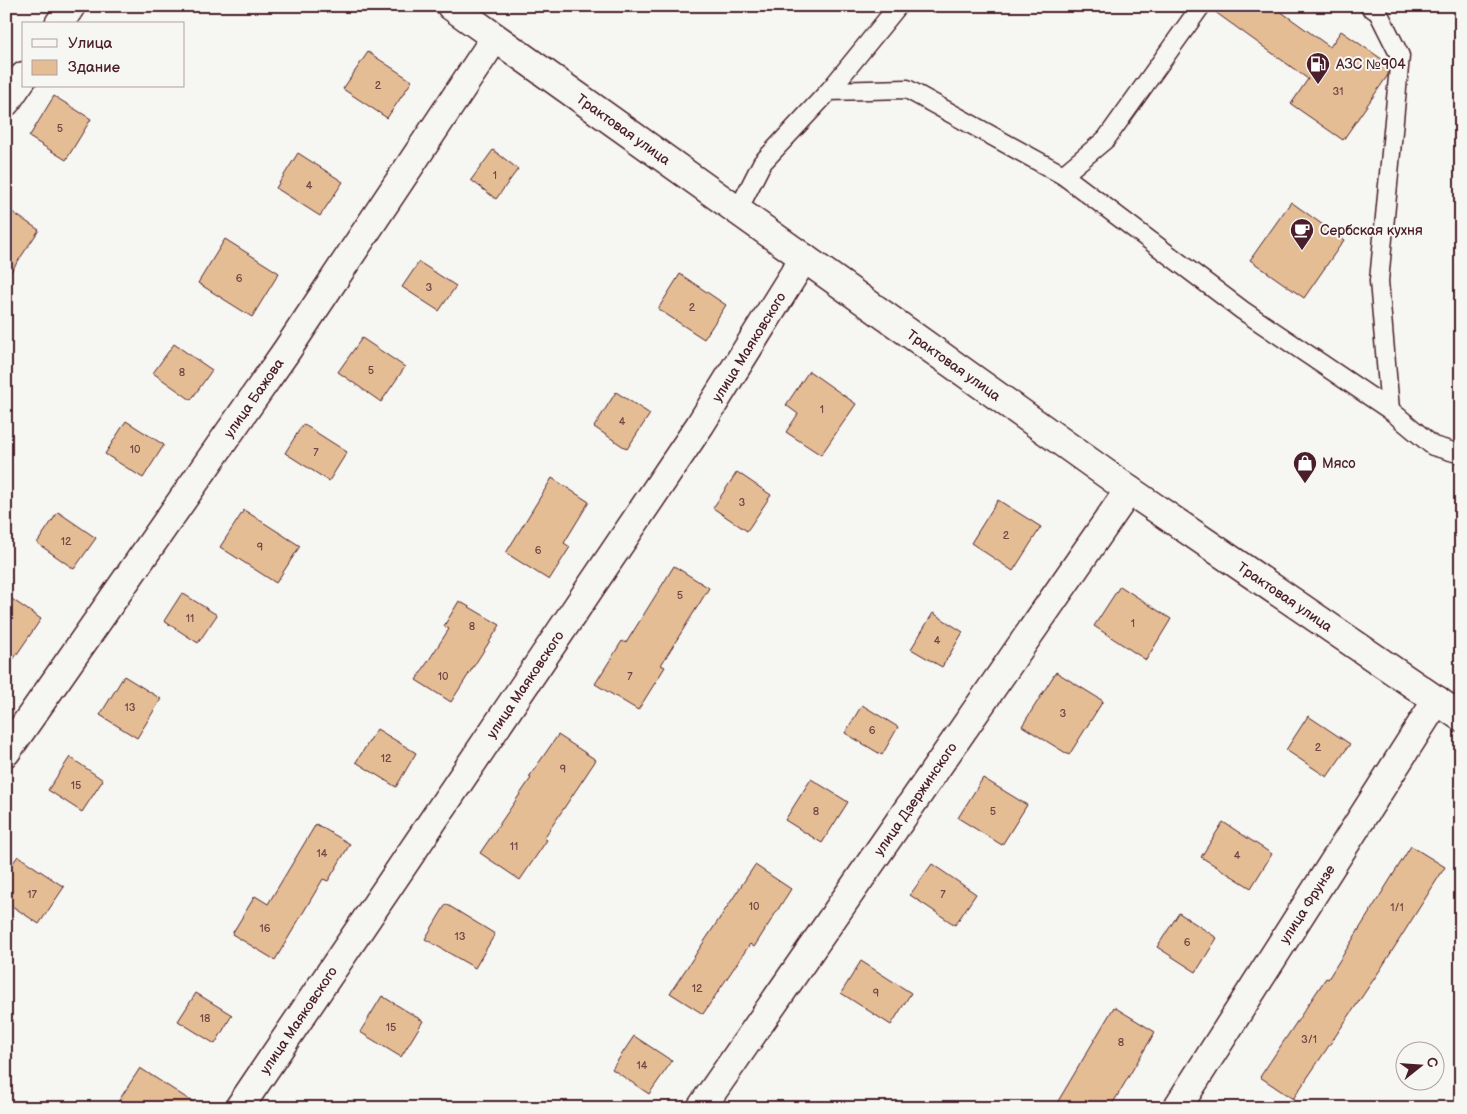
<svg xmlns="http://www.w3.org/2000/svg" width="1467" height="1114" font-family="'Balsamiq Sans',sans-serif">
	<rect width="100%" height="100%" fill="#f6f6f2"/>
	<filter id="ink" filterUnits="userSpaceOnUse"><feTurbulence type="fractalNoise" baseFrequency=".02" numOctaves="2"/><feDisplacementMap in="SourceGraphic" scale="10" xChannelSelector="R" yChannelSelector="G"/><feConvolveMatrix kernelMatrix="1 2 1 2 8 2 1 2 1" color-interpolation-filters="sRGB"/></filter>
	<g filter="url(#ink)">
		<g fill="#e5bd95" stroke="#4a1f2b">
			<path d="M1212,6H1273L1330,47L1341,31L1389,64L1388,75L1343,140L1291,104L1308,79L1211,9Z"/>
			<path d="M368,52L412,81L387,118L343,89Z"/>
			<path d="M54,96L91,119L66,160L29,137Z"/>
			<path d="M493,150L518,169L496,199L471,180Z"/>
			<path d="M298,153L343,182L320,216L276,188Z"/>
			<path d="M1291,202L1344,240L1304,298L1250,260Z"/>
			<path d="M6,208L39,230L6,279Z"/>
			<path d="M225,239L279,273L252,317L198,283Z"/>
			<path d="M419,262L456,286L439,311L402,287Z"/>
			<path d="M680,274L726,305L704,339L658,309Z"/>
			<path d="M362,338L405,367L381,402L338,372Z"/>
			<path d="M174,344L212,370L191,400L153,373Z"/>
			<path d="M809,371L856,404L821,455L786,432L798,414L786,405Z"/>
			<path d="M616,392L650,414L627,449L594,427Z"/>
			<path d="M126,421L164,445L143,478L105,454Z"/>
			<path d="M303,424L347,452L329,481L285,453Z"/>
			<path d="M737,472L771,495L747,531L713,508Z"/>
			<path d="M552,478L589,502L564,543L570,547L549,580L506,553Z"/>
			<path d="M998,500L1041,527L1013,571L971,543Z"/>
			<path d="M244,510L300,546L276,583L220,547Z"/>
			<path d="M58,512L96,538L74,569L37,543Z"/>
			<path d="M674,566L709,588L661,665L665,667L638,710L595,684L622,641L626,643Z"/>
			<path d="M1120,586L1171,619L1146,660L1094,626Z"/>
			<path d="M182,593L217,615L198,643L164,621Z"/>
			<path d="M6,595L41,619L6,670Z"/>
			<path d="M459,601L500,625L451,702L416,680L449,629L444,626Z"/>
			<path d="M933,613L963,632L942,667L911,649Z"/>
			<path d="M1056,672L1103,701L1069,755L1022,726Z"/>
			<path d="M124,676L161,699L137,738L100,715Z"/>
			<path d="M862,705L898,727L882,755L845,733Z"/>
			<path d="M1308,716L1350,744L1327,777L1286,750Z"/>
			<path d="M377,729L416,753L396,787L356,762Z"/>
			<path d="M558,735L596,760L544,838L547,840L520,880L480,853L531,778L529,777Z"/>
			<path d="M70,757L103,780L82,812L48,790Z"/>
			<path d="M983,778L1027,805L1002,845L958,818Z"/>
			<path d="M811,779L848,802L822,843L785,820Z"/>
			<path d="M1223,822L1272,854L1251,888L1201,857Z"/>
			<path d="M316,824L350,844L328,881L323,879L275,960L232,934L255,896L268,904Z"/>
			<path d="M1411,846L1445,867L1382,967L1293,1099L1260,1077L1326,978L1328,979Z"/>
			<path d="M18,856L64,887L39,924L6,902V872Z"/>
			<path d="M932,864L976,894L955,925L910,895Z"/>
			<path d="M755,865L791,889L754,947L750,944L703,1014L670,993Z"/>
			<path d="M446,904L495,934L475,968L425,939Z"/>
			<path d="M1179,913L1217,938L1196,972L1157,947Z"/>
			<path d="M861,961L911,993L891,1025L841,993Z"/>
			<path d="M196,993L232,1015L215,1044L178,1021Z"/>
			<path d="M382,996L423,1021L401,1057L360,1032Z"/>
			<path d="M1114,1007L1155,1032L1110,1108H1054Z"/>
			<path d="M634,1036L672,1061L649,1094L612,1069Z"/>
			<path d="M140,1068L202,1108H114Z"/>
		</g>
		<g fill="none" stroke-linecap="round" stroke-linejoin="round">
			<g stroke="#4a1f2b" stroke-width="21">
				<g id="lane">
					<path d="M1369,6L1378,12L1400,56L1379,281L1390,410"/>
					<path d="M829,91L898,6"/>
					<path d="M1063,175L1106,139L1201,6"/>
					<path d="M738,210L762,163L829,91L907,89L1063,175L1242,310L1390,410L1433,446L1461,454"/>
				</g>
			</g>
			<g stroke="#4a1f2b" stroke-width="31">
				<g id="street">
					<path d="M59,24L71,6"/>
					<path d="M6,102L24,76"/>
					<path id="s1" d="M6,752L287,350L495,38"/>
					<path id="s2" d="M239,1108L700,425L804,258"/>
					<path id="s3" d="M701,1108L1129,490"/>
					<path id="s4" d="M1177,1108L1437,700"/>
				</g>
			</g>
			<g stroke="#4a1f2b" stroke-width="31">
				<g id="primary">
					<path id="s5" d="M451,6L1129,490L1461,717"/>
				</g>
			</g>
			<use href="#lane" stroke="#f6f6f2" stroke-width="18"/>
			<use href="#street" stroke="#f6f6f2" stroke-width="28"/>
			<use href="#primary" stroke="#f6f6f2" stroke-width="28"/>
		</g>
	</g>
	<defs>
		<g id="fuel-pin" transform="scale(1.25)"><path d="M0 17L-7.5 6A9.5 9.5 0 1 1 7.5 6Z" fill="#4a1f2b" stroke="#f6f6f2"/><path d="M-5.5-6h7V0h2V4h1.3V-2.5L3-4.5l.8-.8L6-3V5H2.5V1h-1V6h-7ZM-4.2-4.7v3.2H.2V-4.7Z" fill="#fff"/></g>
		<g id="cafe-pin" transform="scale(1.25)"><path d="M0 17L-7.5 6A9.5 9.5 0 1 1 7.5 6Z" fill="#4a1f2b" stroke="#f6f6f2"/><path d="M-5.5-4.5H6V0H3Q3 3.5 0 3.5H-2.5Q-5.5 3.5-5.5 0ZM3-3.2v2h1.7v-2ZM-6 4.5H4V6H-6Z" fill="#fff"/></g>
		<g id="shop-pin" transform="scale(1.25)"><path d="M0 17L-7.5 6A9.5 9.5 0 1 1 7.5 6Z" fill="#4a1f2b" stroke="#f6f6f2"/><path d="M-5-2.5h2.3a2.7 3.5 0 0 1 5.4 0H5L5.5 6h-11ZM-1.5-2.5h3a1.5 2.3 0 0 0-3 0Z" fill="#fff"/></g>
	</defs>
	<g fill-rule="evenodd">
		<use href="#fuel-pin" x="1318" y="64"/>
		<use href="#cafe-pin" x="1302" y="230"/>
		<use href="#shop-pin" x="1305" y="463"/>
	</g>
	<g text-anchor="middle" stroke-width="4" stroke-linejoin="round" paint-order="stroke">
		<g font-size="11" fill="#714646">
			<text x="378" y="89">2</text>
			<text x="1338" y="95">31</text>
			<text x="60" y="132">5</text>
			<text x="495" y="179">1</text>
			<text x="309" y="189">4</text>
			<text x="239" y="282">6</text>
			<text x="429" y="291">3</text>
			<text x="692" y="311">2</text>
			<text x="371" y="374">5</text>
			<text x="182" y="376">8</text>
			<text x="822" y="413">1</text>
			<text x="622" y="425">4</text>
			<text x="135" y="453">10</text>
			<text x="316" y="456">7</text>
			<text x="742" y="506">3</text>
			<text x="1006" y="539">2</text>
			<text x="66" y="545">12</text>
			<text x="260" y="551">9</text>
			<text x="538" y="554">6</text>
			<text x="680" y="599">5</text>
			<text x="190" y="622">11</text>
			<text x="1133" y="627">1</text>
			<text x="472" y="630">8</text>
			<text x="937" y="644">4</text>
			<text x="443" y="680">10</text>
			<text x="630" y="680">7</text>
			<text x="130" y="711">13</text>
			<text x="1063" y="717">3</text>
			<text x="872" y="734">6</text>
			<text x="1318" y="751">2</text>
			<text x="386" y="762">12</text>
			<text x="563" y="773">9</text>
			<text x="76" y="789">15</text>
			<text x="816" y="815">8</text>
			<text x="993" y="815">5</text>
			<text x="514" y="850">11</text>
			<text x="322" y="857">14</text>
			<text x="1237" y="859">4</text>
			<text x="32" y="898">17</text>
			<text x="943" y="898">7</text>
			<text x="754" y="910">10</text>
			<text x="1397" y="911">1/1</text>
			<text x="265" y="932">16</text>
			<text x="460" y="940">13</text>
			<text x="1187" y="946">6</text>
			<text x="697" y="992">12</text>
			<text x="876" y="997">9</text>
			<text x="205" y="1022">18</text>
			<text x="391" y="1031">15</text>
			<text x="1309" y="1043">3/1</text>
			<text x="1121" y="1046">8</text>
			<text x="642" y="1069">14</text>
		</g>
		<g font-size="14" fill="#4a1f2b" stroke="#f6f6f2" text-anchor="start">
			<text x="1336" y="69">АЗС №904</text>
			<text x="1320" y="235">Сербская кухня</text>
			<text x="1322" y="468">Мясо</text>
		</g>
		<g font-size="14" fill="#4a1f2b" stroke="#f6f6f2">
			<text dy="5" stroke="none"><textPath href="#s5" startOffset="212">Трактовая улица</textPath></text>
			<text dy="5" stroke="none"><textPath href="#s2" startOffset="916">улица Маяковского</textPath></text>
			<text dy="5" stroke="none"><textPath href="#s5" startOffset="618">Трактовая улица</textPath></text>
			<text dy="5" stroke="none"><textPath href="#s1" startOffset="432">улица Бажова</textPath></text>
			<text dy="5" stroke="none"><textPath href="#s5" startOffset="1022">Трактовая улица</textPath></text>
			<text dy="5" stroke="none"><textPath href="#s2" startOffset="511">улица Маяковского</textPath></text>
			<text dy="5" stroke="none"><textPath href="#s3" startOffset="376">улица Дзержинского</textPath></text>
			<text dy="5" stroke="none"><textPath href="#s4" startOffset="242">улица Фрунзе</textPath></text>
			<text dy="5" stroke="none"><textPath href="#s2" startOffset="106">улица Маяковского</textPath></text>
		</g>
	</g>
	<rect width="1467" height="1114" fill="none" stroke="#f6f6f2" stroke-width="25"/>
	<rect x="12" y="12" width="1442" height="1089" fill="none" stroke="#4a1f2b" stroke-width="2" filter="url(#ink)"/>
	<rect x="22" y="22" width="162" height="65" fill="#f6f6f2" stroke="#b1a0a2"/>
	<rect x="32" y="39" width="25" height="8" fill="#f6f6f2" stroke="#b1a0a2"/>
	<text x="68" y="48" font-size="15" fill="#4a1f2b">Улица</text>
	<rect x="32" y="60" width="25" height="15" fill="#e5bd95" stroke="#b1a0a2"/>
	<text x="68" y="72" font-size="15" fill="#4a1f2b">Здание</text>
	<g transform="translate(1420 1066) rotate(73)"><circle r="24" fill="#f6f6f2" stroke="#b1a0a2"/>
	<path d="M0-4L9 19L0 12L-9 19Z" fill="#4a1f2b"/>
	<text y="-8" font-size="14" font-weight="bold" text-anchor="middle" fill="#4a1f2b">С</text>
	</g>
</svg>
